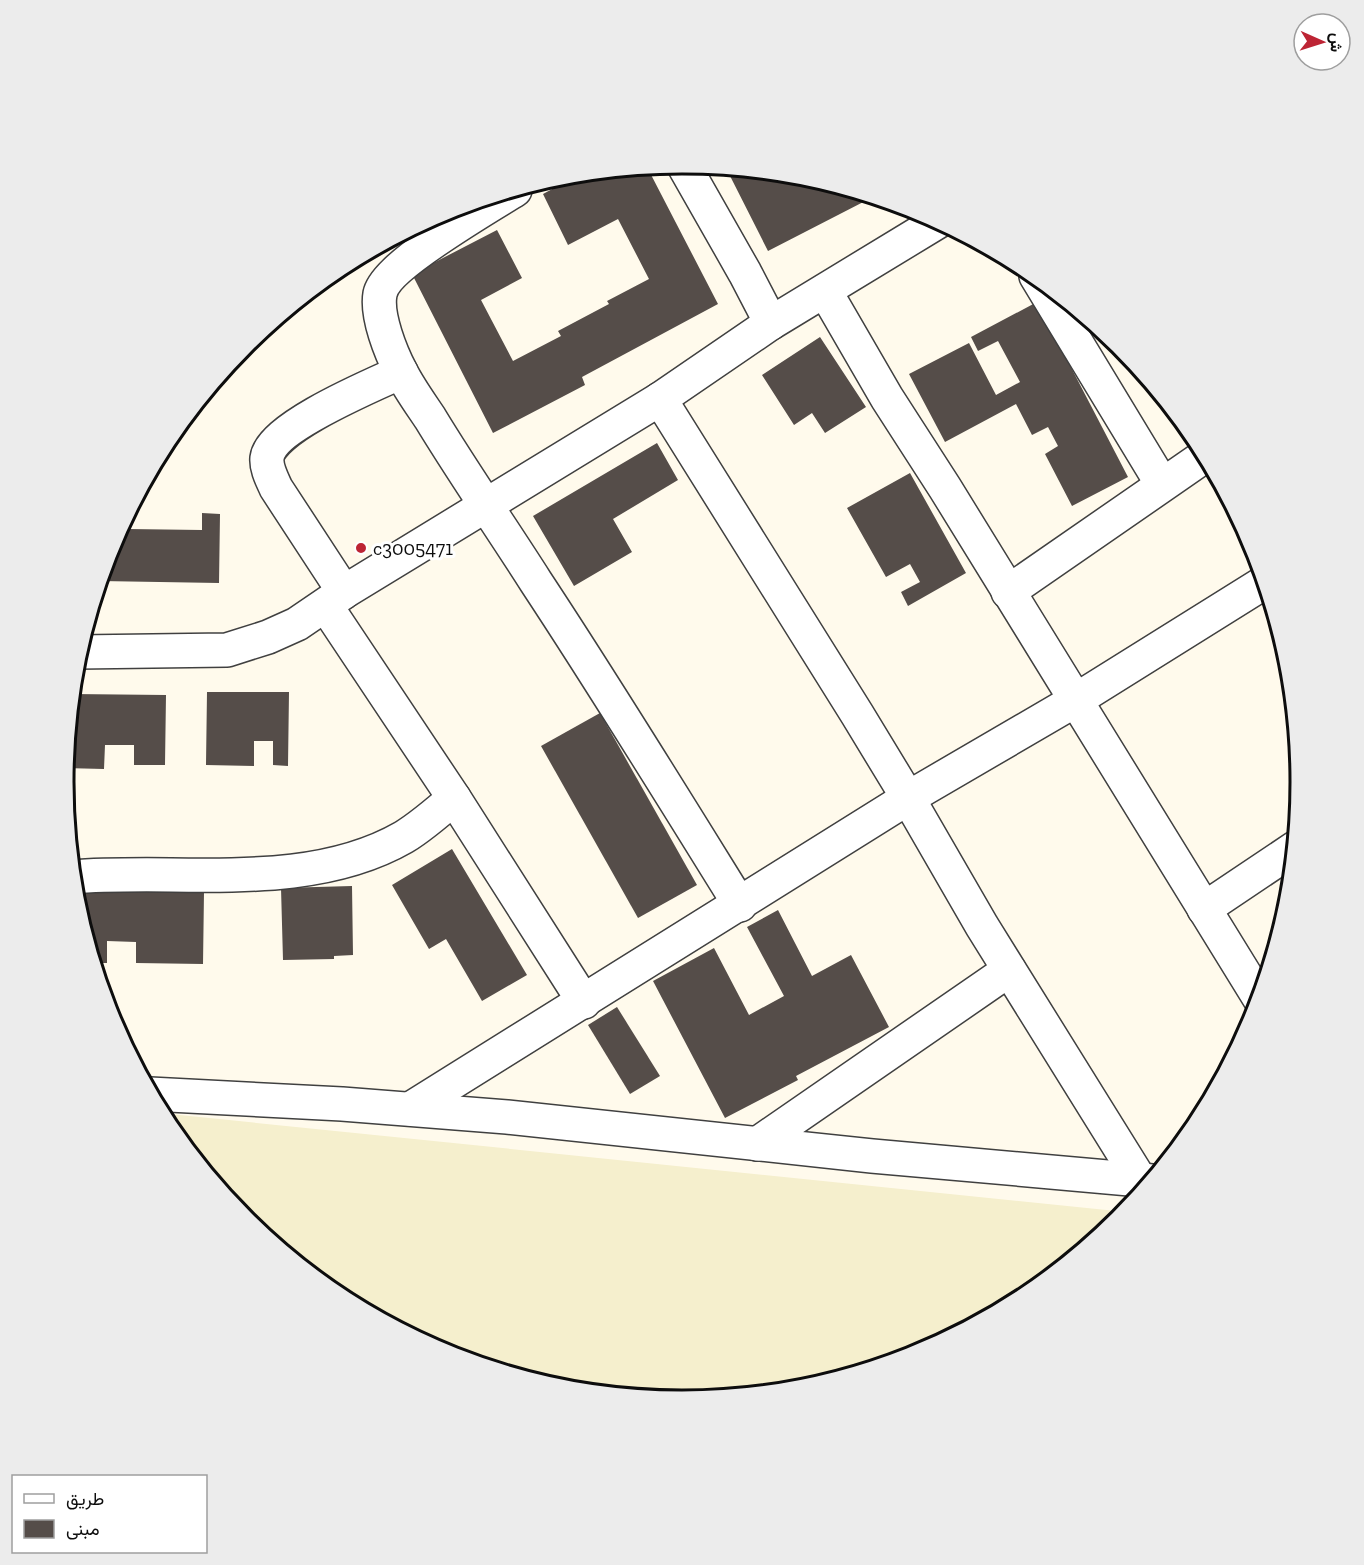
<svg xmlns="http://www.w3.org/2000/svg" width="1364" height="1565" font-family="'Zilla Slab',Vazirmatn,serif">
	<rect width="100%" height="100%" fill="#fffaec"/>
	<path fill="#f5efcd" d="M160,1113L1126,1212L1119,1220L1026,1297L919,1355L802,1390L682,1401L561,1390L445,1354L338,1297L244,1220L167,1126Z"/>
	<g fill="#554d49">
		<path d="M647,167L718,304L582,377L585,385L493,433L412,274L497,230L522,278L481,300L513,361L561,336L558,331L609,304L607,301L649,279L618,219L568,245L543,194L582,173Z"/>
		<path d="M726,168L789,174L791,178L797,175H803L873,197L768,251Z"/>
		<path d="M1037,302L1128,477L1072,506L1045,454L1058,446L1048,427L1032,435L1016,404L945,442L909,374L969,343L996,395L1020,382L998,341L978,351L971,337Z"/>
		<path d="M820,337L866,407L825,433L812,413L794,425L762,375Z"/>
		<path d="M657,443L678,480L613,519L632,552L574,586L533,516Z"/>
		<path d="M910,473L966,573L908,606L901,592L920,582L910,564L886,577L847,508Z"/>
		<path d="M202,513L220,514L219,583L100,581L110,545L117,532L128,533V529L202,530Z"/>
		<path d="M207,692H289L288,766L273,765V741H254V766L206,765Z"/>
		<path d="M72,694L166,695L165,765H134V745H105L104,769L64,768Z"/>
		<path d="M600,713L697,885L638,918L541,746Z"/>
		<path d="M452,849L527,975L482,1001L446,939L429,949L392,885Z"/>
		<path d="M352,886L353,955L334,956V959L283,960L281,888Z"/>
		<path d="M74,890L204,892L203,964L136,963V942L107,941V963H93L75,903Z"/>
		<path d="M778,910L812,976L851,955L889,1027L796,1076L798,1080L725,1118L653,981L714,948L749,1015L784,996L747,927Z"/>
		<path d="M617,1007L660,1076L630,1094L588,1025Z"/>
	</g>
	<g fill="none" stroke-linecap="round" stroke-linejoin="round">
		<g stroke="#404040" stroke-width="36">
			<g id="minor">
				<path d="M683,164L745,273L771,323"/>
				<path d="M515,190C488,207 385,266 380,294C376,316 391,353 401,372C409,388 420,403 430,418C464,474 501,527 536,582C606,688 673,797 740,905"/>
				<path d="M1036,276L1162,484"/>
				<path d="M825,291L887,398L945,488L1260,999"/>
				<path d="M660,399L857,714L908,798L982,926L1140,1180"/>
				<path d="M344,592L276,488C272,479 266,468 267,458C271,427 373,385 401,372"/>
				<path d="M1008,592L1206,455"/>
				<path d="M326,606L454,798L584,1002"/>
				<path d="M78,652L227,650L268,637L297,624L344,592L660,399L771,323L939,221"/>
				<path d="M72,877C179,868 307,893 404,837C422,826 438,812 454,798"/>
				<path d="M1204,909L1295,848"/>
				<path d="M150,1094L342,1104L507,1117L872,1156L1152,1181"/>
				<path d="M410,1109L908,798L1076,700L1265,582"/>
				<path d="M757,1144L1009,970"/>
			</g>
		</g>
		<use href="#minor" stroke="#fff" stroke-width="33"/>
	</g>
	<circle fill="#bd2434" stroke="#fff" stroke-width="2" cx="361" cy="548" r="6"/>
	<g text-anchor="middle" stroke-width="6" stroke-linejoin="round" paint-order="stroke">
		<g font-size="20" fill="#0d0d0d" stroke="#fff" text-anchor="start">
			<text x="373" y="555">c3005471</text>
		</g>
	</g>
	<path d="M0 0H1364V1565H0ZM74 782a608 608 0 1 1 1216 0a608 608 0 1 1-1216 0Z" fill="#ececec" fill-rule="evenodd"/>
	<path fill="none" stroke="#0d0d0d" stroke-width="3" d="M74 782a608 608 0 1 1 1216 0a608 608 0 1 1-1216 0Z"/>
	<rect x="12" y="1475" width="195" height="78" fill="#ffffff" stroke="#9e9e9e" stroke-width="1.5"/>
	<rect x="24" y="1494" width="30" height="9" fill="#ffffff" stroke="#9e9e9e" stroke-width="1.5"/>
	<text x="66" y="1505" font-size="18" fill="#0d0d0d">طريق</text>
	<rect x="24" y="1520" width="30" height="18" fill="#554d49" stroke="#9e9e9e" stroke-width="1.5"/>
	<text x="66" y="1535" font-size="18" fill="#0d0d0d">مبنى</text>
	<g transform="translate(1322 42) rotate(93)"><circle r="28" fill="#ffffff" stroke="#9e9e9e" stroke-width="1.5"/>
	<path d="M0-4.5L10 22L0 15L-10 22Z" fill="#bd2434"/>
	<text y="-9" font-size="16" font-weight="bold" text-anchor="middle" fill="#0d0d0d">ش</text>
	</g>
</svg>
